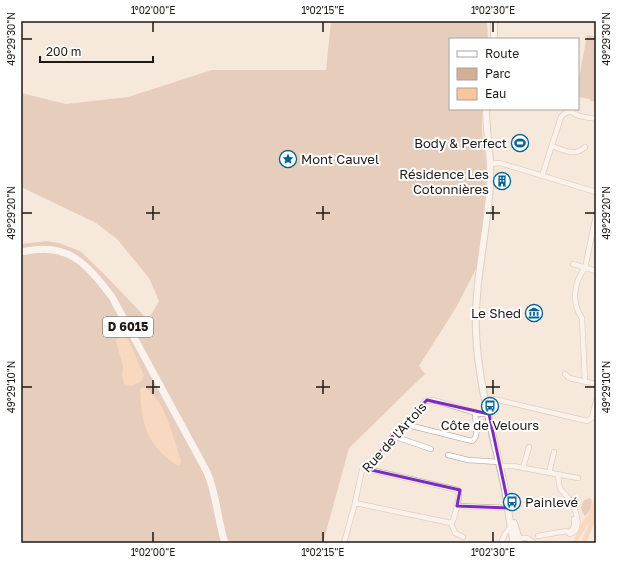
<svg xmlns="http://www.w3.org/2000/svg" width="617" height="564" font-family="'Golos Text',sans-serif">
	<rect width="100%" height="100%" fill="#f7e8dc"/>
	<g fill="#d3b095">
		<path d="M331,21H487L488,39H450V109H482V132L486,162L485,251L457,306L419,366L425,374L349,448L323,543H21V244L46,241L59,243L80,251L105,275L148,320L159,301L149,278L117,239L96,223L21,187V93L66,104L128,97L212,70H326Z"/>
		<path d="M587,35L596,37V102L590,101V99L578,97V83Z"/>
		<path d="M589,498L591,499C593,505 590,512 585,516L584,515L581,508L583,501Z"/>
	</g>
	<g fill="#f9c59b">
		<path d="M124,335H126L144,375L142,381L132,386L124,384L122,376L123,366L116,341L117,339Z"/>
		<path d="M144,387C165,401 171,431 179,454L181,461L179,466C174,464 170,460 166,457C143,438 142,417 140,389Z"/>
		<path d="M596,491V519L586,543H581L590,521L579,538V543H574V540L584,519L588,516L592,506L593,500Z"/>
	</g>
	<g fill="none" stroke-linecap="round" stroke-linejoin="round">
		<g stroke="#c1b2a7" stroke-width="6">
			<g id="street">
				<path d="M569,109C574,117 587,117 596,119"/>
				<path d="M552,146C563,150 575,157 585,147"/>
				<path d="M490,164L500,163L596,192"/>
				<path d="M542,176L561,117L564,114L570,111"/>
				<path d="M573,264L596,271"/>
				<path d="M565,374L569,378L596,384"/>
				<path d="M585,381L582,318C571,303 574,282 585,268L596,215"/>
				<path d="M486,400L494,399L587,421L592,418L596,401"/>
				<path d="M407,423L412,426L472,441C480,436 475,421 475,412"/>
				<path d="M393,436L431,449"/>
				<path d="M448,455L468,460L499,462"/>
				<path d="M500,466H513L578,478"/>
				<path d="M523,468L529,447"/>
				<path d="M367,469L458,490C461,498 455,513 453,521L451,523"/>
				<path d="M549,473L554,452"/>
				<path d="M355,503L451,523"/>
				<path d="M457,506L509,508"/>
				<path d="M451,523L455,533L463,537"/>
				<path d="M570,531L572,530L574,527V519"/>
				<path d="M538,536L566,531L570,534C584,530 575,508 570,500C567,496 562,492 560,488C558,484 559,479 558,475"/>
				<path d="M522,538H527L534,543"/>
				<path d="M502,541L505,534L511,526"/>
				<path d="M344,543L355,503L362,470L367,469L399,428L407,423L425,401L433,400L480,414H489"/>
			</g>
		</g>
		<g stroke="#c1b2a7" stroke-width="8">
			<g id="secondary">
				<path d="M494,21V39"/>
				<path d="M486,109C486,134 492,159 490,184C487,234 474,283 476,332C478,383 493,434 504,484C508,503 509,523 514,543"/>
				<path d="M514,523L520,543"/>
			</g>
		</g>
		<g stroke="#c1b2a7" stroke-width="9">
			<path id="primary" d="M21,252C68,241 86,263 112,297L207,472C217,495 217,519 225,543"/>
		</g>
		<use href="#street" stroke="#fff" stroke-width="4.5"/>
		<use href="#secondary" stroke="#fff" stroke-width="6"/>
		<use href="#primary" stroke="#fff" stroke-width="7"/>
	</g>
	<path d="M0 0H617V564H0ZM427,400L489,414L509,508L457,506L460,490L367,469L399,428Z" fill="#f7e8dc" fill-opacity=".55" fill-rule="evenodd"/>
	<path fill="none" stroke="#7b2cbf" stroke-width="3" stroke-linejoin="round" d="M427,400L489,414L509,508L457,506L460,490L367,469L399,428Z"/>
	<path fill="none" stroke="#1e1915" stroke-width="1.5" d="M153,22V32M323,22V32M493,22V32M22,39H32M585,39H595M153,206V220M323,206V220M493,206V220M22,213H32M146,213H160M316,213H330M486,213H500M585,213H595M153,380V394M323,380V394M493,380V394M22,387H32M146,387H160M316,387H330M486,387H500M585,387H595M153,532V542M323,532V542M493,532V542"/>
	<defs>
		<g id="stadium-ring" transform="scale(0.9)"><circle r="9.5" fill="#fff" stroke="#026292" stroke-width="1.5"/><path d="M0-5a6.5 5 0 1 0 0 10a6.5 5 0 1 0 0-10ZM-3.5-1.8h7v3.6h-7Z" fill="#026292"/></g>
		<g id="sight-ring" transform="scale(0.9)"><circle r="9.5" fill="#fff" stroke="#026292" stroke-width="1.5"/><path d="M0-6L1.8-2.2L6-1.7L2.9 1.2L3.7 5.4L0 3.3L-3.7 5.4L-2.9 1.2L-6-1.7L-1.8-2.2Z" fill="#026292"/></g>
		<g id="building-ring" transform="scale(0.9)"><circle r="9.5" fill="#fff" stroke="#026292" stroke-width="1.5"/><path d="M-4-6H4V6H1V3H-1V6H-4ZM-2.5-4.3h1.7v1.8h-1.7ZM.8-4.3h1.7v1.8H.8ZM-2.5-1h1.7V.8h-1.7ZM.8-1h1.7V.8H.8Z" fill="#026292"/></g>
		<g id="museum-ring" transform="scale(0.9)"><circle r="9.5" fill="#fff" stroke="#026292" stroke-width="1.5"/><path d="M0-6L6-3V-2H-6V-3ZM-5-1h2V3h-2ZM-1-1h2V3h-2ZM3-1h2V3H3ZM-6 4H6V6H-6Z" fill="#026292"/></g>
		<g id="bus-ring" transform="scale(0.9)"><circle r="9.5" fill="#fff" stroke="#026292" stroke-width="1.5"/><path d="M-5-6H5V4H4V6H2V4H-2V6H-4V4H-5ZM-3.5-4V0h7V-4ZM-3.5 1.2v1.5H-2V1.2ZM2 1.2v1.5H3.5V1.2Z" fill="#026292"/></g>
	</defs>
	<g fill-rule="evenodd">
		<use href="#stadium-ring" x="520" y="143"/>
		<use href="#sight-ring" x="288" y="159"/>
		<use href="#building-ring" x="502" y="181"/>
		<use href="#museum-ring" x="534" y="313"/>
		<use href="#bus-ring" x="490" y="406"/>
		<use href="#bus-ring" x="512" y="502"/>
	</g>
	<g text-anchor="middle" stroke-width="4" stroke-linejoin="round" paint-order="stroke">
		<rect fill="#fff" stroke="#625e5b" stroke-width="1" x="103" y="317" width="50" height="20" rx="3"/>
		<g font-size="12" font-weight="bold" fill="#1e1915">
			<text x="128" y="331">D 6015</text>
		</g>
		<g font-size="13" fill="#1e1915" stroke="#fff" text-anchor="end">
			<text x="507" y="148">Body &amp; Perfect</text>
			<text x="301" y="164" text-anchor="start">Mont Cauvel</text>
			<text x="489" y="179">Résidence Les<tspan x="489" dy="15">Cotonnières</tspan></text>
			<text x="521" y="318">Le Shed</text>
			<text x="490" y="430" text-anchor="middle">Côte de Velours</text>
			<text x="525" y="507" text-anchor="start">Painlevé</text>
		</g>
		<g font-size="13" fill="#1e1915" stroke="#fff">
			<text transform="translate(394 437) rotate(-48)" y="5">Rue de l'Artois</text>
		</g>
	</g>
	<rect width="617" height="564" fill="none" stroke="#ffffff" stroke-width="44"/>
	<rect x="449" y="38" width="130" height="72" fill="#ffffff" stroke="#a5a3a1"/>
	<rect x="457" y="51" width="20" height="6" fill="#ffffff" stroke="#a5a3a1"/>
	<text x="485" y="58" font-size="12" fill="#1e1915">Route</text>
	<rect x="457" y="68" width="20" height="12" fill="#d3b095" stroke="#a5a3a1"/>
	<text x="485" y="78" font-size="12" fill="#1e1915">Parc</text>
	<rect x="457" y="88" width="20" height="12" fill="#f9c59b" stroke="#a5a3a1"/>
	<text x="485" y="98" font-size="12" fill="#1e1915">Eau</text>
	<path d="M40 56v6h113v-6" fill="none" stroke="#1e1915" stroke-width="2"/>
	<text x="46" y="56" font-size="12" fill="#1e1915" stroke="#ffffff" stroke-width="3" paint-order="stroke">200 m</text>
	<rect x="22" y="22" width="573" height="520" fill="none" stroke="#1e1915" stroke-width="1.5"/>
	<g font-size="10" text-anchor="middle" fill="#1e1915">
		<text x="153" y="14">1°02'00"E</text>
		<text x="323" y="14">1°02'15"E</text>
		<text x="493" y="14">1°02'30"E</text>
		<text transform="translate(11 39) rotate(-90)" y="4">49°29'30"N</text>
		<text transform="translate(606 39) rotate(-90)" y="4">49°29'30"N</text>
		<text transform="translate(11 213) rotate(-90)" y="4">49°29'20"N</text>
		<text transform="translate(606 213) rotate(-90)" y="4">49°29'20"N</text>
		<text transform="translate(11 387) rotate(-90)" y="4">49°29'10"N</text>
		<text transform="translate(606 387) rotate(-90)" y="4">49°29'10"N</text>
		<text x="153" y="556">1°02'00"E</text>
		<text x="323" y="556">1°02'15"E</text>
		<text x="493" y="556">1°02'30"E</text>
	</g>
</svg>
